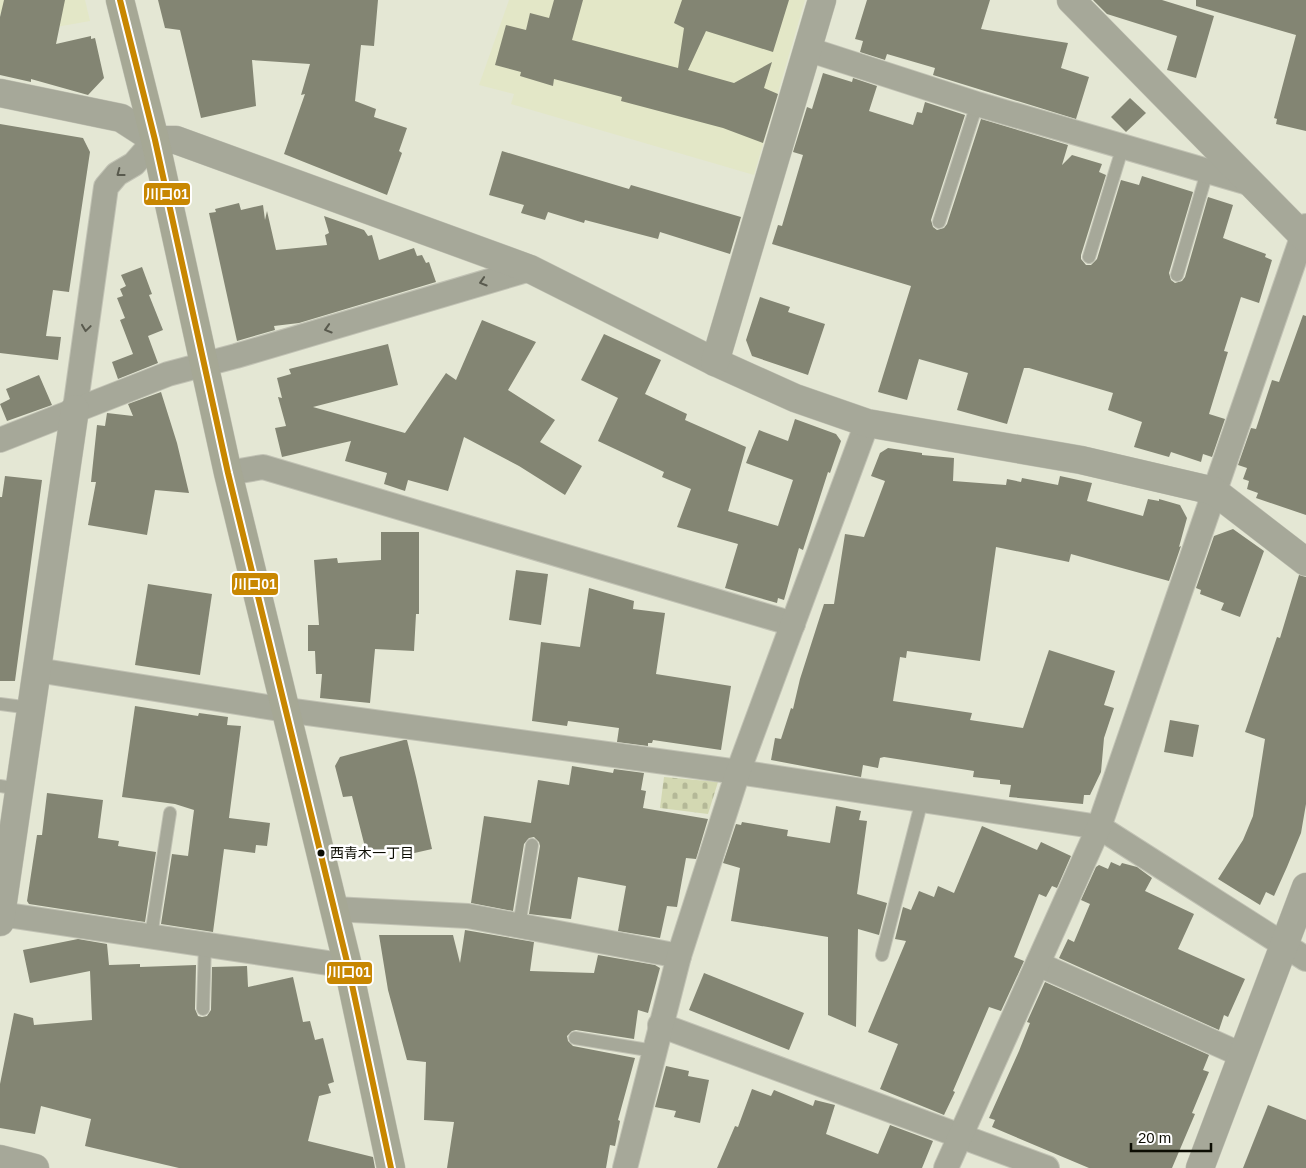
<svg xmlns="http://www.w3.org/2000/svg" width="1306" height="1168" font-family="Helvetica,'Noto Sans JP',sans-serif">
	<defs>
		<pattern id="cemetery-stones" width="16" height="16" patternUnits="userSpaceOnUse" patternTransform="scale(1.25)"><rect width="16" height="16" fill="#d3d8b2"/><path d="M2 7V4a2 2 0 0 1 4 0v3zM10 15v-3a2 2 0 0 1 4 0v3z" fill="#b4b897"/></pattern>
	</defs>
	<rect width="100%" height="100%" fill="#e4e7d4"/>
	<g fill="#e3e7c7">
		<path d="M0,0H85L90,21L56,27L0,14Z"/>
		<path d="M509,0H805L754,175L511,104L514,94L479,85Z"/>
	</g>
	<path fill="url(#cemetery-stones)" d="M664,777L718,782L708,814L660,808Z"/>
	<g fill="#838573">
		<path d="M4,0H65L56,44L91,36V39L95,38L104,78L88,95L31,79V82L0,75V17Z"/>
		<path d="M158,0H378L374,46L361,45L355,101L376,109L374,117L407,128L399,151L402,153L387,195L284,154L305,94L301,95L310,64L252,60L256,106L201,118L180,30L165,28Z"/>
		<path d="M554,0H583L572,40L678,68L684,28L674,23L682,0H789L773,52L706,31L688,70L734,83L772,62L764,88L778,94L763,143L723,128L621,101L622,97L554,79L553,86L520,76L521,72L495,65L506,25L526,30L530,13L549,18Z"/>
		<path d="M867,0H990L981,29L1068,43L1061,68L1089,77L1076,119L933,75L935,68L887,54L885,60L860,52L863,41L855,39Z"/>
		<path d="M1093,0H1162L1214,16L1196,78L1167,70L1177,36L1107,14Z"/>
		<path d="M1196,0H1306V131L1276,124L1277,119L1274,118L1296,35L1196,6Z"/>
		<path d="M823,73L852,82L853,78L877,86L869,111L913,125L917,112L922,113L925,102L965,115L931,220L933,227L937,230L944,228L947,224L981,119L1068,145L1062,165L1072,155L1102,164L1099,172L1106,175L1081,255V259L1086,265H1091L1097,259L1121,180L1139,185L1142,176L1193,192L1169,273L1171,280L1175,283L1182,281L1185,277L1208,197L1233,205L1223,238L1266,254L1265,257L1272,260L1259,303L1241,297L1224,351L1228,352L1209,414L1225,419L1212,457L1203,454L1201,462L1171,452L1169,457L1134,447L1142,422L1108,410L1113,393L1029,368H1024L1007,424L957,410L968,373L919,359L907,400L878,392L911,286L772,244L778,225L782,226L803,155L793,152L807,107L812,109Z"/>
		<path d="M1130,98L1146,113L1126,132L1111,117Z"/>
		<path d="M0,124L83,138L90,152L69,292L53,290L46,336L61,337L58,360L0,353Z"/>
		<path d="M502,151L629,189L631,185L741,217L730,254L660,232L658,239L585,220L584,223L548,212L545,220L521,213L524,205L489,195Z"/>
		<path d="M239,203L241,210L263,205L265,220L267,211L276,250L327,245L325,235L329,233L324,216L364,230L368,236L372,235L379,260L414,248L417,256L422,255L426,263L429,262L436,282L299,323L274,326L275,330L237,341L209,213L216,212L215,209Z"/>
		<path d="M142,267L152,294L149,295L163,330L148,336L158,363L118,379L112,362L133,354L120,320L125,318L117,298L123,296L120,289L126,286L121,275Z"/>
		<path d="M760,297L790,307L788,312L825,324L808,375L752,356L746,340Z"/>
		<path d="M1303,315L1306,316V515L1256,498L1258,493L1247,489L1249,481L1243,479L1247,468L1238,465L1251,428L1256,429L1272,380L1279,382Z"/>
		<path d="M482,320L536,342L508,390L555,420L540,442L582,466L565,495L519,466L464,437L448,491L408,480L405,491L384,484L387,473L345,461L351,441L282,457L275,428L286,426L278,397L282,398L277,378L291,374L289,369L388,344L398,385L313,407L405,433L446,373L456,380Z"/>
		<path d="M604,334L661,360L645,394L687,414L685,420L746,447L728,511L778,526L793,480L746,463L759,430L788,441L795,419L836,434L841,441L830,473L828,472L803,550L799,548L784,600L778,598L777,603L725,588L738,544L677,527L691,489L662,477L664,472L598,441L618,398L581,380Z"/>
		<path d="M39,375L52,405L7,421L0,404L10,399L6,389Z"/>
		<path d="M161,392L177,443L189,493L155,490L147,535L88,525L96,482H91L97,425L105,426L107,413L133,416L128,404Z"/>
		<path d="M888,448L922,453V455L954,458L953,481L1006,485L1007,479L1021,482L1022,478L1058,485L1060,476L1092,483L1087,501L1143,516L1148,499L1159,501V499L1180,505L1187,518L1179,547L1181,546L1169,581L1071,554L1069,562L996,547L980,661L907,651L906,658L900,657L893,701L972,713L970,720L1023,728L1049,650L1115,671L1104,705L1114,708L1104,738L1101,772L1090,795H1084L1083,804L1009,797L1011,785L1000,784V780L973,777L974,771L884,757L880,758L878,768L863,765L861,777L771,760L775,738L781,739L791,708L793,709L800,679L824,604H834L845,534L864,537L885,481L871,476L880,453Z"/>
		<path d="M5,476L42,480L15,681H0V497H2Z"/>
		<path d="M1233,529L1264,551L1240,617L1221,610L1224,603L1200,594L1201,590L1196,588L1214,536Z"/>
		<path d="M381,532H419V614H416L414,651L375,649L370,703L320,698L322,674H316L315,651H308V625H319L314,560L337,558L338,563L381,560Z"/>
		<path d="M516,570L548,574L541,625L509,620Z"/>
		<path d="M1299,575L1306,577V804L1301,833L1287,867L1274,896L1266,892L1260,905L1218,879L1243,840L1253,816L1265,739L1245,732L1277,637L1280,638Z"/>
		<path d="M148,584L212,594L200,675L135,665Z"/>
		<path d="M589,588L634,601L633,609L665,613L656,674L731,686L721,750L653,740L652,743H648V746L617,742L619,728L568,721L567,726L532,721L541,642L580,647Z"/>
		<path d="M135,706L198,716L199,713L228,717L227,725L241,726L229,818L270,823L267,846L256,845L255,853L224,849L213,932L161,924L172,854L188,856L194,810L175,804L122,797Z"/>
		<path d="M1170,720L1199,725L1193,757L1164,752Z"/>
		<path d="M404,740H407L416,777L432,849L410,854L407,845L367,855L352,796L343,797L335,766L340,757Z"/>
		<path d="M572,766L613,773L614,769L644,773L641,790L646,791L643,808L708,819L696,859L686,858L677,907L667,906L660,938L618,931L626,886L578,877L571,919L529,914L540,846L539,842L534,837L529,838L524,844L513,911L471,903L484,816L531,823L538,780L569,785Z"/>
		<path d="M47,793L103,800L98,838L119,841L118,846L156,852L145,922L29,904L27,901L37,835H42Z"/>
		<path d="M836,806L861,811L859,820L867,821L857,894L887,903L879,935L858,929L856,1027L828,1015V937L731,921L740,868L723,863L736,824L741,825L742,822L788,830L787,836L830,843Z"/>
		<path d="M982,826L1037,850L1041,842L1071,856L1057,888L1052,886L1046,897L1039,894L1014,957L1024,961L1001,1011L989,1007L953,1091L955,1092L944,1115L880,1089L898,1044L868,1032L906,941L895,939L903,907L911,910L919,891L934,897L938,886L954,893Z"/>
		<path d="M1111,862L1120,866L1122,863L1137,867L1152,878L1145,891L1194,914L1178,949L1245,979L1228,1017L1224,1015L1219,1030L1059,958L1068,939L1074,942L1090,904L1081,900L1096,867L1099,865L1108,869Z"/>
		<path d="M465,930L534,942L530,971L594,973L598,955L655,965L660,968L648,1013L638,1010L634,1039L576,1030L572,1031L567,1036L568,1041L573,1046L635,1058L618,1120L620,1121L615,1146L610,1145L606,1168H447L454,1122L424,1120L426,1062L407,1060L388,990L379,935H453L460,963Z"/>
		<path d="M78,939L107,944L109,965L140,964V967L196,965L195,1009L198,1016L202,1017L207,1016L211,1010L212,967L247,966L248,987L293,977L303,1022L310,1021L315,1040L323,1038L334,1082L328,1084L331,1093L319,1096L308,1141L373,1157L375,1168H179L85,1146L91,1119L41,1106L35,1134L0,1128V1084L14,1013L33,1018L34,1025L92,1020L90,971L30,983L23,950Z"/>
		<path d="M704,973L804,1013L789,1050L689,1010Z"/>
		<path d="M1045,982L1209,1055L1203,1070L1209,1072L1192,1113L1195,1114L1172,1168H1089L992,1127L995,1120L989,1118L1019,1051L1030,1023L1027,1022Z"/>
		<path d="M666,1066L689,1071L688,1076L709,1080L700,1123L674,1117L676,1111L655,1107Z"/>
		<path d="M752,1089L771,1096L774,1090L813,1106L815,1100L835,1105L826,1134L878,1154L890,1125L933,1141L922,1168H717L735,1126L738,1127Z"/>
		<path d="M1268,1105L1306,1120V1168H1243Z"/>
	</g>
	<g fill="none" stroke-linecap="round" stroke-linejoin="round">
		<g stroke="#c1c2b4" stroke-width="14">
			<g id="service">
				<path d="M939,222L977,104"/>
				<path d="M1089,257L1123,146"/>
				<path d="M1177,275L1207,172"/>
				<path d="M0,704L31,708"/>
				<path d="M0,786L19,789"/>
				<path d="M519,926L532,845"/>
				<path d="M151,936L170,813"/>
				<path d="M882,955L922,800"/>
				<path d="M203,1009L205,945"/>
				<path d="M575,1038L654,1051"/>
			</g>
		</g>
		<g stroke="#c1c2b4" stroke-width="26">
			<g id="minor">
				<path d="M807,49L977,104L1252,184"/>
				<path d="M75,409L106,187L117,174L134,164L155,140"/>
				<path d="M0,440L168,374L236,356L530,269"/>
				<path d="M228,473L263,467L793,624"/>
				<path d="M37,670L286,710L738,772L1099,827L1306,959"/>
				<path d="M334,909L468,916L679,956"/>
				<path d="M1,914L348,966"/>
				<path d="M1038,964L1242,1055"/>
				<path d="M660,1025L1047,1168"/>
				<path d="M625,1168L679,956L738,772L867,423"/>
				<path d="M946,1168L1099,827L1306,226"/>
			</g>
		</g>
		<g stroke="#c1c2b4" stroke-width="29">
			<g id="tertiary">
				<path d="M1071,0L1306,239"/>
				<path d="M0,93L121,118L155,140H176L530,269L715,362L795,398L867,423L1081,460L1214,491L1306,562"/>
				<path d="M715,362L822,0"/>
				<path d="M0,922L75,409"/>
				<path d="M0,1159L35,1168"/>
				<path d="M1200,1168L1306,887"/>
			</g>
		</g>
		<g stroke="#c1c2b4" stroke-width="29">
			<path id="primary" d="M120,0L155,140L228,473L348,966L391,1168"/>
		</g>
		<use href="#service" stroke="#a6a899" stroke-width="12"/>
		<use href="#minor" stroke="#a6a899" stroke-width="24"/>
		<use href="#tertiary" stroke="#a6a899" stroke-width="28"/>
		<use href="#primary" stroke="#a6a895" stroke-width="28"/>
		<g stroke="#fff" stroke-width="10">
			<path id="bus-1" d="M120,0L155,140L228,473L348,966L391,1168"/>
		</g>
		<use href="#bus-1" stroke="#c88701" stroke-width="6"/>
	</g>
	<defs><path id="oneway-chevron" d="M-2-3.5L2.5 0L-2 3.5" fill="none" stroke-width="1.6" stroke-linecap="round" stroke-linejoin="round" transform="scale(1.25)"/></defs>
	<g stroke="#595a4e">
		<use href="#oneway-chevron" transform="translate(120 173) rotate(143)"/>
		<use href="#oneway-chevron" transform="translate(483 282) rotate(163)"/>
		<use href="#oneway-chevron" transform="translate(86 328) rotate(98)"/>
		<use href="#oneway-chevron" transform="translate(328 329) rotate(163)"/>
	</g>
	<circle fill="#0c0d03" stroke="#fff" stroke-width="2" cx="321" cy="853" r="4.5"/>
	<g text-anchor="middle" stroke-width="5" stroke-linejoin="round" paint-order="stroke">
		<g font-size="14" fill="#0c0d03" stroke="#fff" text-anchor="start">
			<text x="330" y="858">西青木一丁目</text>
		</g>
	</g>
	<g stroke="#fff" stroke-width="2">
		<rect x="143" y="182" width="48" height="24" rx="5" fill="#c88701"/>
		<rect x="231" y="572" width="48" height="24" rx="5" fill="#c88701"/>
		<rect x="326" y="961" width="47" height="24" rx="5" fill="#c88701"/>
	</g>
	<g font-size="14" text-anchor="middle" font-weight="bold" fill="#fff">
		<text x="167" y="199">川口01</text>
		<text x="255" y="589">川口01</text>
		<text x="349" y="977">川口01</text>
	</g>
	<path d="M1131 1143v8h80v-8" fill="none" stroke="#0c0d03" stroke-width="2.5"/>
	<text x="1138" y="1143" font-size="15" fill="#0c0d03" stroke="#ffffff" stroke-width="4" paint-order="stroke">20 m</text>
</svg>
